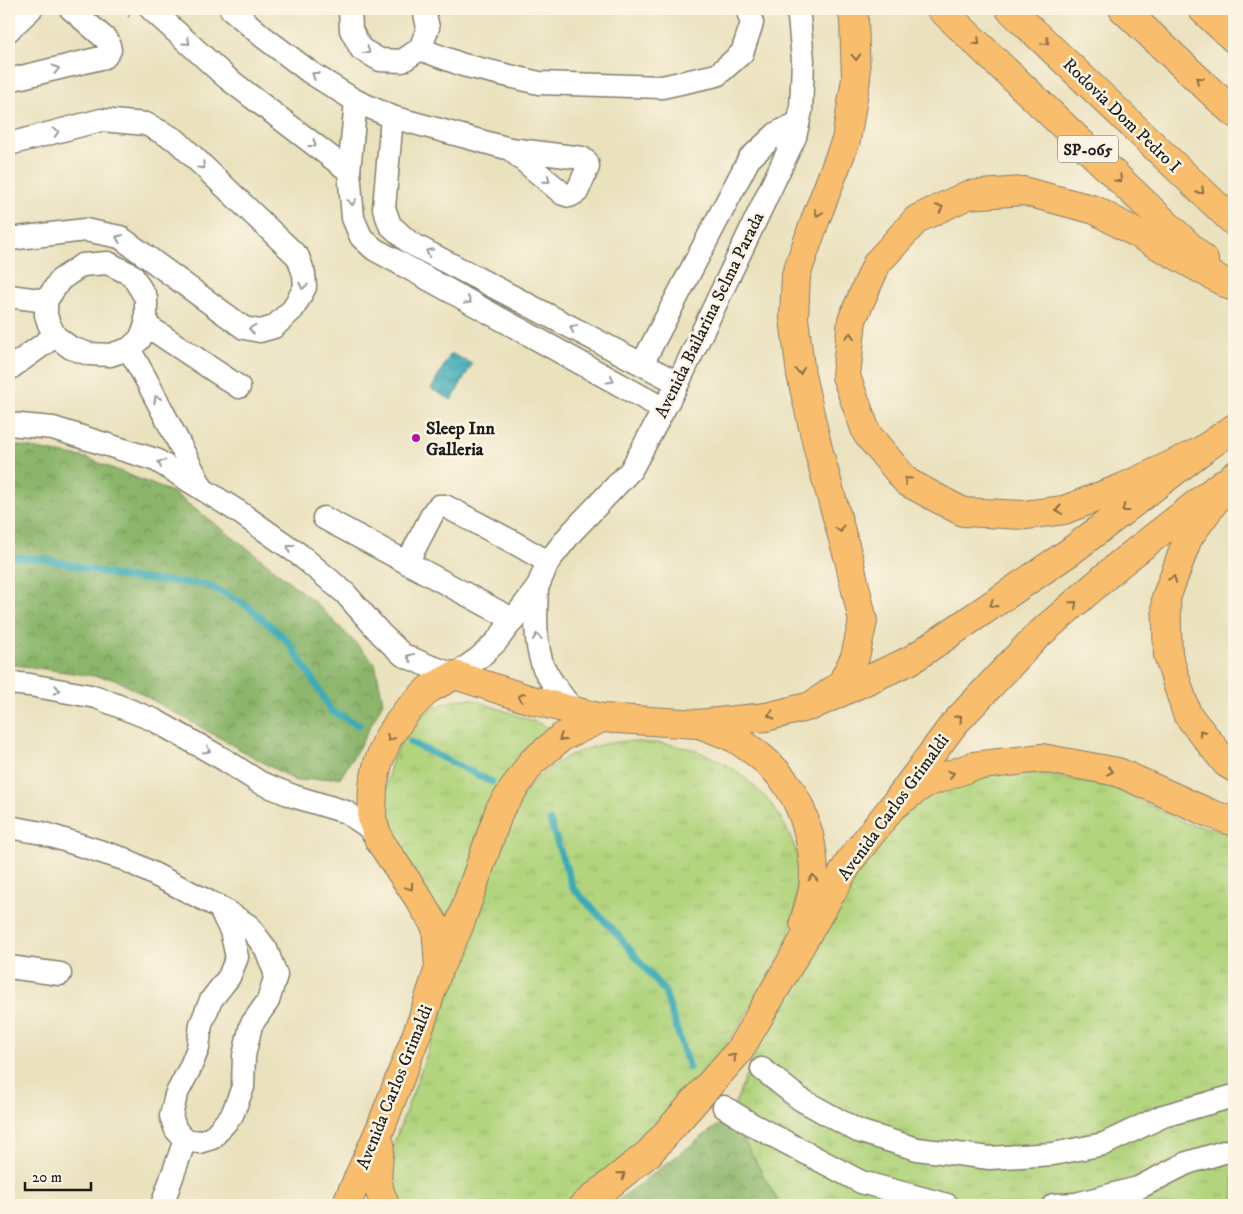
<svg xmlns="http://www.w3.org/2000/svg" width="1243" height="1214" font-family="'IM FELL DW Pica',serif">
	<defs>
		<pattern id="grass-tufts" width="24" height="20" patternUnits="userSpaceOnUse" patternTransform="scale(1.25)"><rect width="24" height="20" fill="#b1d47d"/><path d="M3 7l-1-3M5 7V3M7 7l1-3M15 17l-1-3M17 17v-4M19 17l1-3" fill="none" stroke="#98b56b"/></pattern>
		<pattern id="forest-crowns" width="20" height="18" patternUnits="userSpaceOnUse" patternTransform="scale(1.25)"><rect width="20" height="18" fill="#8cb66c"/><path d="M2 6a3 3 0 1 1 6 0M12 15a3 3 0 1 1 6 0" fill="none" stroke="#729358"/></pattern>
		<pattern id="water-waves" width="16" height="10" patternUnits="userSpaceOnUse" patternTransform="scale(1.25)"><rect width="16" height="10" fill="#3aabb6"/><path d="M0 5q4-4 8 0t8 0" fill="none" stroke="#308a93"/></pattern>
	</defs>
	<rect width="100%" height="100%" fill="#fcf5e5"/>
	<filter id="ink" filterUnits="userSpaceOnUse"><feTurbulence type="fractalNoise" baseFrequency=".02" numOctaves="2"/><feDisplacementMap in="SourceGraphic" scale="10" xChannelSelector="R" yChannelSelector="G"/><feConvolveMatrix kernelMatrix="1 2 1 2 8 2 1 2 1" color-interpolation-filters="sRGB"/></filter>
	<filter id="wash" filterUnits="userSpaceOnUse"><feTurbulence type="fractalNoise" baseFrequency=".0096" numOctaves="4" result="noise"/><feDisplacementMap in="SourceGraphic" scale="20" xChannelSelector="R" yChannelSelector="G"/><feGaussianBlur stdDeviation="1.12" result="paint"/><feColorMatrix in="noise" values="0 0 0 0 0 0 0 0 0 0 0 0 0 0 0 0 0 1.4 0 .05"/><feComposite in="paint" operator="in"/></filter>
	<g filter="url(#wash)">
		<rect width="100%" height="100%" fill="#eae1bd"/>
		<g fill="url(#grass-tufts)" stroke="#66784c">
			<path d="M462,699H472L557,730L447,932C435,911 423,889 410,868C405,859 397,849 393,838C377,799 389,742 423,715C435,706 447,702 462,699Z"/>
			<path d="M624,741L668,744L692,749L714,758L735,770L753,785L767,799L779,815L788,832L796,850L798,869L796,907L791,930L783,951L738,1028L713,1063L657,1127L625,1156L597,1181L563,1205H401L396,1197L392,1183L390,1168V1153L415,1087L484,895L511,813L533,782L548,769L564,758L583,750L603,744Z"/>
			<path d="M1013,768L1112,787L1188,824L1234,832V1205H841L832,1195L811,1205H780L730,1116L793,959L924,784Z"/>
		</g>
		<g fill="url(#forest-crowns)" stroke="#546944">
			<path d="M9,444L87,458L174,493L251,551L317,604L375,663L383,702L362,742L341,777L296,781L115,679L9,664Z"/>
			<path d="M730,1116L780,1205H611Z"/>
		</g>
		<path fill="url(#water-waves)" stroke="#2b6469" d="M451,353L472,364L452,400L431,389Z"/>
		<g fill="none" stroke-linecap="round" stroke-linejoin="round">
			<g stroke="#3aabb6" stroke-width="7">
				<path d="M9,557L45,559L122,577L208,585L246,605L287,640L315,683L331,711L359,725"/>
				<path d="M410,742L492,782"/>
				<path d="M550,821L573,888L617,934L665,992L689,1068"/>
			</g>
		</g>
	</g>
	<g filter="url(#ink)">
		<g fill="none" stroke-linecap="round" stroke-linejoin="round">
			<g stroke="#837e6c" stroke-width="25">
				<g id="minor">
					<path d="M151,9L227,78L349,171"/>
					<path d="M231,9L262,36L311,73L356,101L392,117L510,149L582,158L587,162L588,167L577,192L570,196L563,194L510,149"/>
					<path d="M350,9L351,30L361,49L380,60L402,61L420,49L428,28L424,9"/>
					<path d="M9,30L31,9"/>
					<path d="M420,49L463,65L539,83L662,87L717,75L742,53L752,23L747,9"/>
					<path d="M9,80L105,57L110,50L108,41L71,9"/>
					<path d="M356,101L349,171L353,218L361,237L374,249L664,409"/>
					<path d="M392,117L384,208L390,225L410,243L678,383"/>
					<path d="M9,144L101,120L146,124L176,140L298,257L304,274L305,287L293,309L274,327L260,331L244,328L120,237L85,230L9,239"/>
					<path d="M108,263L132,275L146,298V325L140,339L129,349L110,355L89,354L71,348L55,336L49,324L46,315V301L60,280L82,265Z"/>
					<path d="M9,296L46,301"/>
					<path d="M146,325L239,387"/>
					<path d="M129,349L147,381L202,488"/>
					<path d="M642,364L749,159L777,133L798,123"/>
					<path d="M9,369L55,336"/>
					<path d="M9,424L53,428L156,460L239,512L300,555L345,593L381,634L403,655L429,666L455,675L479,658L496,642L537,588L548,562L571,533L631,470L678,383L795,137L801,111L803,60L799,17L796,9"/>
					<path d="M324,518L514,620"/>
					<path d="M407,563L434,511L439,506H445L513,542L548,562"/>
					<path d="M537,588C536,614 534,641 543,666C550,682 563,697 574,711"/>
					<path d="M9,683L30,685L96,697L154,720L225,760L259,782L293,796L346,812L367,826L379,840"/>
					<path d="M9,827L42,833L124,859L219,907L248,925L266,949L276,975L268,1001L251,1025L244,1056L243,1087L232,1115L212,1138L199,1142L185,1140L176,1130L171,1116L176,1095L190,1068L198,1048L201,1024L211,1000L229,977L237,957L231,931L219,907"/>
					<path d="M9,967L60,974"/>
					<path d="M762,1069L800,1099L858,1131L917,1149L990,1158L1053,1154L1104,1144L1163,1116L1234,1096"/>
					<path d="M724,1107L753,1125L861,1182L947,1205"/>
					<path d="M162,1205L185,1140"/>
					<path d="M1054,1205L1076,1204L1138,1188L1187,1163L1234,1149"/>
				</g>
			</g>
			<g stroke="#837e6c" stroke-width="30">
				<g id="major">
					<path d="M702,725C712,729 724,733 734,738C752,749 773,765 786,783C806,811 817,854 813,889C811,900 807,911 804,922"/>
					<path d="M439,966L436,927L419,899L379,840L372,819L373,786L378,763L388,738L406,712L429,689L455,675L528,699L602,718"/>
					<path d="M380,1144L377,1177L380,1192L385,1205"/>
					<path d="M346,1205L381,1127L421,1023L439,968L458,929L500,809L532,762L562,737L602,718L698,724L766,717L811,706L911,660L1071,551L1201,451L1234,428"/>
					<path d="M584,1205L649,1153L739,1051L851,859L893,806L953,725L1036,637L1121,563L1223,483"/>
				</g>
			</g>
			<g stroke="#837e6c" stroke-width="30">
				<g id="highway">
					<path d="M941,9L1204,260"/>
					<path d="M1010,9L1234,222"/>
					<path d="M1123,9L1234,113"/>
					<path d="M1202,9L1234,39"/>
					<path d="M1201,451L1124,487L1064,510L1025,515L963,512L907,482L867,434L846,376L852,320L877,263L917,219L968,195L1023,191L1095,210L1231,286"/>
					<path d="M1233,476L1188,538L1166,598L1168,655L1187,714L1226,763L1234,768"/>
					<path d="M811,706L841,685L855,657L863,621L849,560L819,453L801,375L794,318L796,275L816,218L846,140L856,79L854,18L851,9"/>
					<path d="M893,806L924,784L974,766L1042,758L1118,772L1209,813L1234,822"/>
				</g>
			</g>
			<path stroke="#837e6c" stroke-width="3" stroke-dasharray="1 4" stroke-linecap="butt" d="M121,9L130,17"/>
			<use href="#minor" stroke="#fff" stroke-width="22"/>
			<use href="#major" stroke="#f9be6d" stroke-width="28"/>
			<use href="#highway" stroke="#f9be6d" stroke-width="28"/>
		</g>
		<defs><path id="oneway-chevron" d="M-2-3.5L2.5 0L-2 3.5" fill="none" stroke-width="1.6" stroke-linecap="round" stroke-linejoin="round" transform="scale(1.25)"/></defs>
		<g stroke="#999">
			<use href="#oneway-chevron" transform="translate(187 42) rotate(42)"/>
			<use href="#oneway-chevron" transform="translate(367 51) rotate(36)"/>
			<use href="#oneway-chevron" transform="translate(56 69) rotate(-14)"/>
			<use href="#oneway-chevron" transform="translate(315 75) rotate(-147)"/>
			<use href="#oneway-chevron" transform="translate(56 132) rotate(-15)"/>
			<use href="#oneway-chevron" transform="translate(313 144) rotate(37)"/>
			<use href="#oneway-chevron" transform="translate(202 166) rotate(44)"/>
			<use href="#oneway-chevron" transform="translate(547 180) rotate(40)"/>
			<use href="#oneway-chevron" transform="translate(352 202) rotate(84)"/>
			<use href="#oneway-chevron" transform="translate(119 238) rotate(-157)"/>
			<use href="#oneway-chevron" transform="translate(429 252) rotate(-152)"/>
			<use href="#oneway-chevron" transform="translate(303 286) rotate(102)"/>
			<use href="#oneway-chevron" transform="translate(468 301) rotate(29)"/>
			<use href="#oneway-chevron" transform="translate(573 328) rotate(-152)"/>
			<use href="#oneway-chevron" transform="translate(252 329) rotate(-169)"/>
			<use href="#oneway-chevron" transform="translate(611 380) rotate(29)"/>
			<use href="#oneway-chevron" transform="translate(157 399) rotate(-118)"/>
			<use href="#oneway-chevron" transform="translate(161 463) rotate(-150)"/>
			<use href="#oneway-chevron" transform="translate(290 548) rotate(-145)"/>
			<use href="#oneway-chevron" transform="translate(537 637) rotate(-96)"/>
			<use href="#oneway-chevron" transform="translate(410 657) rotate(-155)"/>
			<use href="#oneway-chevron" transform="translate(57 690) rotate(11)"/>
			<use href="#oneway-chevron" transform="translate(207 750) rotate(29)"/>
		</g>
		<g stroke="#8a6d44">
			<use href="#oneway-chevron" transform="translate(977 42) rotate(44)"/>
			<use href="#oneway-chevron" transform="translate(1046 42) rotate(44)"/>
			<use href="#oneway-chevron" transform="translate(856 57) rotate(88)"/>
			<use href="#oneway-chevron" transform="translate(1199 80) rotate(-137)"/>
			<use href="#oneway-chevron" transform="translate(1119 179) rotate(44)"/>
			<use href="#oneway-chevron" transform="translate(1201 191) rotate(44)"/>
			<use href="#oneway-chevron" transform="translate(940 208) rotate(-26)"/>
			<use href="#oneway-chevron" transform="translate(818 213) rotate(111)"/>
			<use href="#oneway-chevron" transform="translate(850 336) rotate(-84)"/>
			<use href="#oneway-chevron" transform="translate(800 371) rotate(81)"/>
			<use href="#oneway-chevron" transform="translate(907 480) rotate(-138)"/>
			<use href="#oneway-chevron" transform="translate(1125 509) rotate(143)"/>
			<use href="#oneway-chevron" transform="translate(1059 510) rotate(170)"/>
			<use href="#oneway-chevron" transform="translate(840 529) rotate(74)"/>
			<use href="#oneway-chevron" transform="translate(1173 579) rotate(-69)"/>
			<use href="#oneway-chevron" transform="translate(993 604) rotate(146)"/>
			<use href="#oneway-chevron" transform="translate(1074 604) rotate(-41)"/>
			<use href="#oneway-chevron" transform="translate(521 697) rotate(-161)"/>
			<use href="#oneway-chevron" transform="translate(771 715) rotate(168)"/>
			<use href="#oneway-chevron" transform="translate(959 718) rotate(-47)"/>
			<use href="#oneway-chevron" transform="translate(1202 733) rotate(-128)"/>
			<use href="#oneway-chevron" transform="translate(390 738) rotate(119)"/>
			<use href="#oneway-chevron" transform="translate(562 738) rotate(147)"/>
			<use href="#oneway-chevron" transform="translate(1110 771) rotate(11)"/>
			<use href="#oneway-chevron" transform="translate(951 774) rotate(-20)"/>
			<use href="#oneway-chevron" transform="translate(813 878) rotate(-89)"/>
			<use href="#oneway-chevron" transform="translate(410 887) rotate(56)"/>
			<use href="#oneway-chevron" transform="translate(733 1057) rotate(-49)"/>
			<use href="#oneway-chevron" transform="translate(622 1175) rotate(-39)"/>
		</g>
	</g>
	<circle fill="#b5179e" stroke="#fcf5e5" stroke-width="2" cx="416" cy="438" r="5"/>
	<g text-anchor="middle" stroke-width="5" stroke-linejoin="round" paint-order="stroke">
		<rect fill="#fcf5e5" stroke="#5f5d58" stroke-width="1" x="1058" y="135.5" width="60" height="27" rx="4"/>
		<g font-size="16" font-weight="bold" fill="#1c1c1c">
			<text x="1088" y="155">SP-065</text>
		</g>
		<g font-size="18" fill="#1c1c1c" stroke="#fcf5e5">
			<text transform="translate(1122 115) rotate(44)" y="6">Rodovia Dom Pedro I</text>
			<text transform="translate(709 315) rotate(-64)" y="6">Avenida Bailarina Selma Parada</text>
			<text transform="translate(893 807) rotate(-54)" y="6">Avenida Carlos Grimaldi</text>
			<text transform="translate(394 1087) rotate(-68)" y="6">Avenida Carlos Grimaldi</text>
		</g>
		<g font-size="18" font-weight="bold" fill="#1c1c1c" stroke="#fcf5e5" text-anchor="start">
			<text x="426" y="434">Sleep Inn<tspan x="426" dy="21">Galleria</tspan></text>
		</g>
	</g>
	<rect width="1243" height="1214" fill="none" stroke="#fcf5e5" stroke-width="30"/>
	<path d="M25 1182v8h66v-8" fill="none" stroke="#1c1c1c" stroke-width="2.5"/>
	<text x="32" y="1182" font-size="15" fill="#1c1c1c" stroke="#fcf5e5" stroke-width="4" paint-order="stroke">20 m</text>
</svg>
